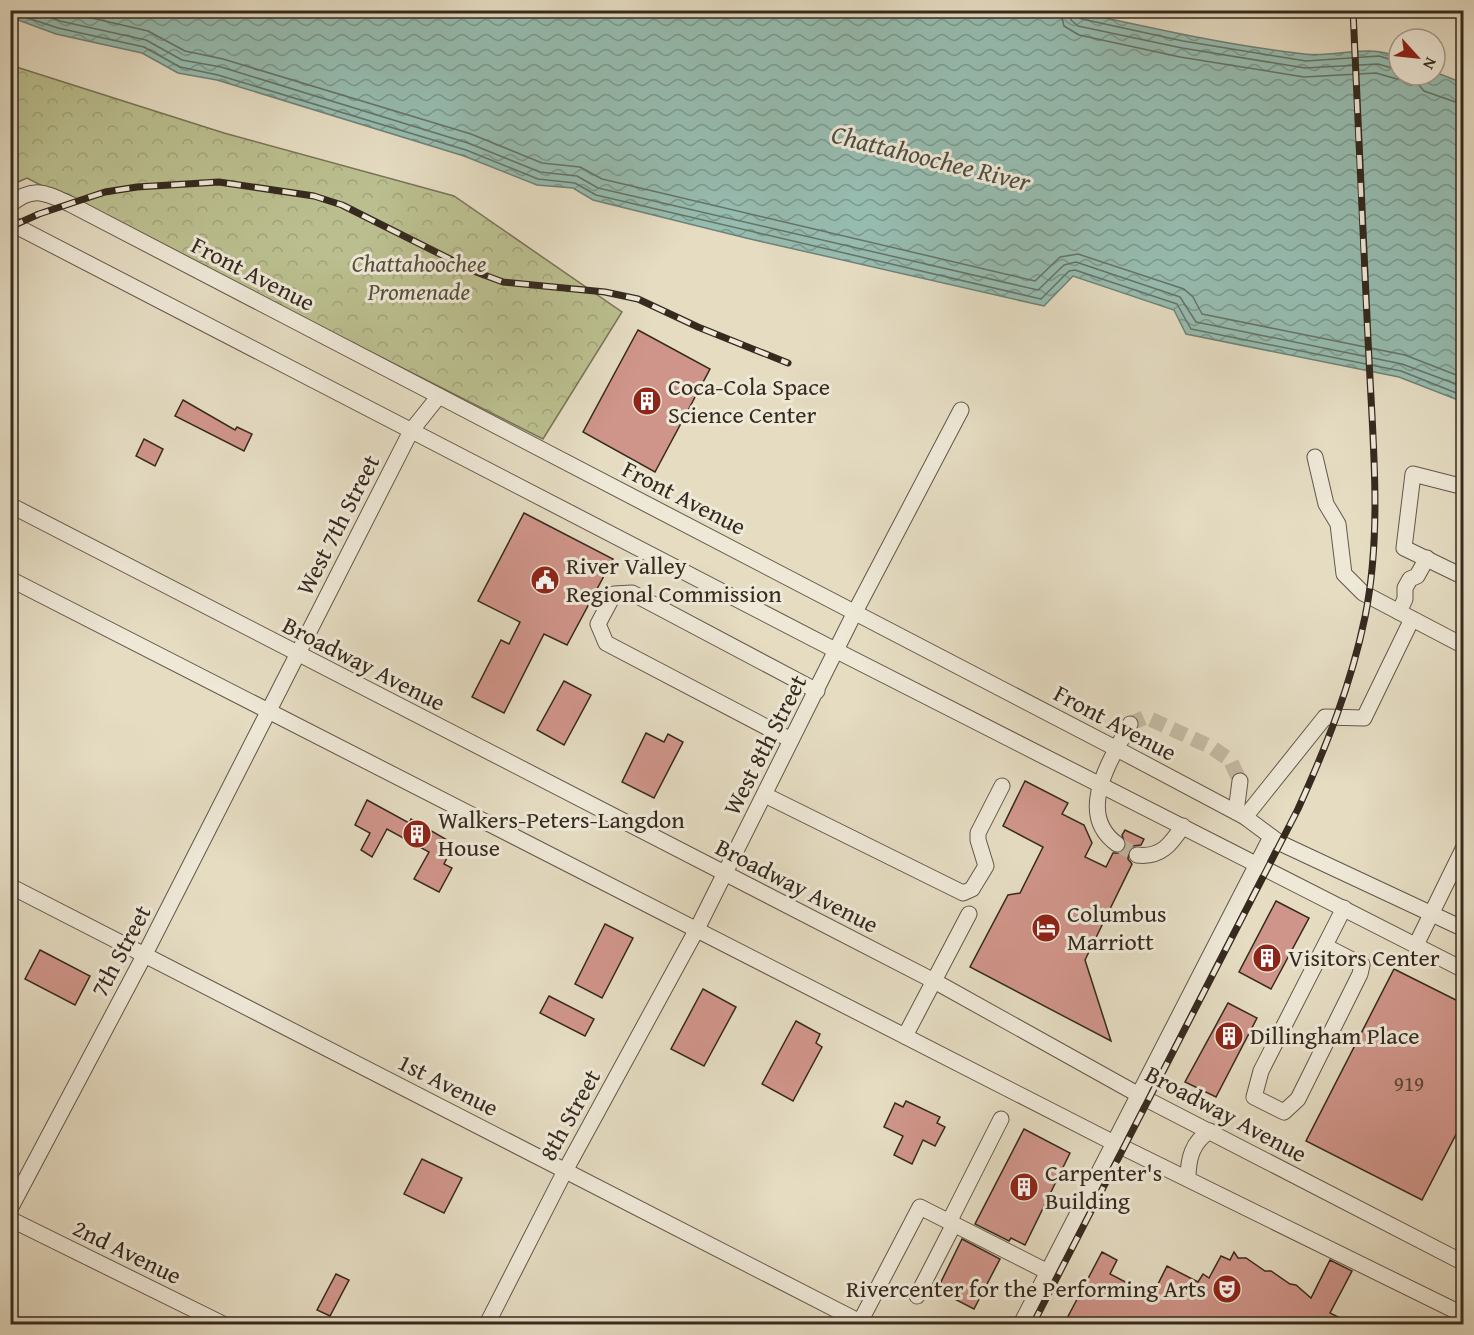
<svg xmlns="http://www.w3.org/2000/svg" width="1474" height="1335" font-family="'Gentium Book Plus',serif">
	<defs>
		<pattern id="forest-crowns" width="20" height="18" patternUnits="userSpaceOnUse" patternTransform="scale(1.5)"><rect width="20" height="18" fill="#bbbf8f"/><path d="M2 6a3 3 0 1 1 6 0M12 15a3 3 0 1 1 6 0" fill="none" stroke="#a1a47b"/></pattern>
		<pattern id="water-waves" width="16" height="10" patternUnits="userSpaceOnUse" patternTransform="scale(1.5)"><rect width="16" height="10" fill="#96bcb0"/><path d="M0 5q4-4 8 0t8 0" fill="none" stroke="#7b998f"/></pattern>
	</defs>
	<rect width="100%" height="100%" fill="#e5dcc2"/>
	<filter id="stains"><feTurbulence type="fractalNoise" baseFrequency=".00333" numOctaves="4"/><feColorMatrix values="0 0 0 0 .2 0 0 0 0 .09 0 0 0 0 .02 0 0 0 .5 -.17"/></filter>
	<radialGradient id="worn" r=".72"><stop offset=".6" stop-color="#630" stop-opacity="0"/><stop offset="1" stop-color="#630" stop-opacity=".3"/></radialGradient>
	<path fill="url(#forest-crowns)" stroke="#787457" stroke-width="1.5" d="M10,65L224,133L454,196L622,312L543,439L27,178L11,185Z"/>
	<path fill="url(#water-waves)" stroke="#708276" stroke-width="1.5" d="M1069,10C1147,27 1225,45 1304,54C1338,58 1364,43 1399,57V75H1435V72L1463,83V402L1399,377L1186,334L1174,310L1073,276L1044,306L746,238L593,200L573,188L537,185L464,156L217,80L178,73L142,53L56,34L10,17L11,10Z"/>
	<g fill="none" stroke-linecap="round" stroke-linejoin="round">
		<g stroke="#667368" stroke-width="1.5">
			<path d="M32,10L60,21L146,40L182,60L221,67L468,143L540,172L577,176L598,188L1038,290L1064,265L1076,262L1180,297L1196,322L1402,364L1464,387"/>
			<path d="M57,10L148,31L185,51L223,59L471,134L542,163L580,167L602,179L1035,281L1060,257L1078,254L1184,289L1193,297L1202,314L1405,355L1464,378"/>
			<path d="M1060,10L1064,26L1079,35L1180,57L1304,77L1376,73L1397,79L1411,76L1424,91L1464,105"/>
			<path d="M1069,10L1071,20L1078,26L1182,48L1305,68L1378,64L1399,70"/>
			<path d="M1076,10L1077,16L1082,19L1183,41L1306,61L1379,56L1399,62"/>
			<path d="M10,12L58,28L144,47L180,67L218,75L466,150L538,179L575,183L596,195L1041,299L1069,271L1075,270L1177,304L1191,329L1401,371L1464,396"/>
		</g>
	</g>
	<g fill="#d0958a" stroke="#362a1f" stroke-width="1.5">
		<path d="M638,330L710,369L655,472L583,432Z"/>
		<path d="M183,400L235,430L237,427L252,434L244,451L175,416Z"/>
		<path d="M144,439L163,449L155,466L136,456Z"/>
		<path d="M524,513L613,559L567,645L544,634L504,713L472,697L501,640L509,644L520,622L478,601Z"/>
		<path d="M564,681L591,695L564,745L537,730Z"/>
		<path d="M646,733L664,742L668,734L683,742L654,798L622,782Z"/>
		<path d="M1025,781L1068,803L1062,814L1084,825L1092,843L1085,857L1106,867L1113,853H1120L1126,847L1122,835L1125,830L1144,839L1141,845L1133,846L1129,850L1128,859L1132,864L1085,960L1111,1041L970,967L1008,895L1020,893L1043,847L1003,826Z"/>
		<path d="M367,800L409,823L411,819L454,844L444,864L452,868L439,892L414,879L429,852L387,829L372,857L361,850L370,833L355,825Z"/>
		<path d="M1276,901L1309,918L1271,989L1239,972Z"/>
		<path d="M605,924L633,938L602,998L575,984Z"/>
		<path d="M40,950L90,976L75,1005L25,979Z"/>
		<path d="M1394,969L1464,1004V1119L1422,1200L1306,1141Z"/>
		<path d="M703,989L736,1007L704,1066L671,1049Z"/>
		<path d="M549,996L594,1019L585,1036L540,1013Z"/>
		<path d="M1228,1003L1257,1018L1216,1097L1185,1082Z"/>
		<path d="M796,1021L820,1034L816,1043L822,1047L793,1101L762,1084Z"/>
		<path d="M906,1101L940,1117L937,1123L945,1127L935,1146L923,1140L912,1164L894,1155L903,1136L884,1127L895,1103L903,1107Z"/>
		<path d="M1024,1129L1070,1153L1025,1245L1011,1238L1009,1241L975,1224Z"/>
		<path d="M422,1159L462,1178L444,1213L404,1194Z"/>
		<path d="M962,1239L1000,1259L974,1309L937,1290Z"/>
		<path d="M1102,1252L1117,1260L1110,1274L1152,1296L1167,1266L1198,1282L1203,1274L1209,1278L1221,1256L1230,1260L1234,1252L1238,1258H1246L1265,1271H1271L1290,1284L1296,1285L1311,1298L1330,1260L1352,1271L1330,1313L1352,1324H1064Z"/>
		<path d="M336,1274L349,1280L330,1316L317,1310Z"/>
	</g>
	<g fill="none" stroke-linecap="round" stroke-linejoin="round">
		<g stroke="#c2b8a1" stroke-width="15" stroke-dasharray="15 8" stroke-linecap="butt">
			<path d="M1130,724L1146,717L1211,747L1230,760L1240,781"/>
			<path d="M1117,844L1137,855"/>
		</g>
		<g stroke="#625648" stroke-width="17">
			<g id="minor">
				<path d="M10,205C33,185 46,193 70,204L1117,749L1245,817L1280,843L1464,929"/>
				<path d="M10,223L837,651L1464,970"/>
				<path d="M1315,457L1326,504L1338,524L1344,574L1363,593L1464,646"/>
				<path d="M1464,487L1413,474L1404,548L1464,577"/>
				<path d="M10,505L936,982L1148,1100L1464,1263"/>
				<path d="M10,579L1114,1143L1464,1315"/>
				<path d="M1399,612L1405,599V588L1410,579L1417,576L1427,558"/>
				<path d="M791,740L606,643L598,624L614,594L632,593L817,691"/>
				<path d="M765,795L963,893L972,889L986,866L978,840V833L1002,786"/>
				<path d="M1236,812L1240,781"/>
				<path d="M1245,817L1325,717L1364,718L1412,619"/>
				<path d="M1117,844C1074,813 1112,758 1130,724"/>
				<path d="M1137,855C1161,858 1171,844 1183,826"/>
				<path d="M10,886L864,1324"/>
				<path d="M1416,945L1464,847"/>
				<path d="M1325,946L1362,965L1360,974L1298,1099L1284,1112L1254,1097L1261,1071L1344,908"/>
				<path d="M905,1036L969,914"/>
				<path d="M1188,1179C1188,1159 1192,1142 1210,1131"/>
				<path d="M10,1209L145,954L411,431L439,396"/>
				<path d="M10,1219L223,1324"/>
				<path d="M949,1222L1001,1119"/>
				<path d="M917,1296L954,1224"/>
				<path d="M860,1322L920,1207L1048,1272"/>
				<path d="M487,1324L565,1171L697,929L855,612L961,410"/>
				<path d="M1021,1324L1271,837"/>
			</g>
		</g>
		<use href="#minor" stroke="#eee8d7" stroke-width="15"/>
		<g stroke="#362a1f" stroke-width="7">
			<g id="rail">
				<path d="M10,227L39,214L105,192L137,187L219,182L314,196L342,205L476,272L503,282L605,292L638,299L698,327L788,363"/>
				<path d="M1033,1324L1298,809C1326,747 1351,685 1365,617C1382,533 1373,444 1369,359C1363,243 1358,127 1353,10"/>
			</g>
		</g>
		<use href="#rail" stroke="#eee8d7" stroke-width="4.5" stroke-dasharray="14" stroke-linecap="butt"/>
	</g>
	<defs>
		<g id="building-disc" transform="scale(1.5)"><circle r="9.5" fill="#8f2418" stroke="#eee8d7"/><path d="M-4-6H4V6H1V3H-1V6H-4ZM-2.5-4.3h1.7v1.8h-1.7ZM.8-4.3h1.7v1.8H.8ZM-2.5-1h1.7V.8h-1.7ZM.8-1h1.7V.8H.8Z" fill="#fff"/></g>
		<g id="civic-disc" transform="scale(1.5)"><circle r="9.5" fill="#8f2418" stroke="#eee8d7"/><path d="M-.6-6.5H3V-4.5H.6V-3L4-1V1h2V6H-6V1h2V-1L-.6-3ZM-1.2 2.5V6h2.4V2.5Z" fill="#fff"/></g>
		<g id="hotel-disc" transform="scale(1.5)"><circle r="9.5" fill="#8f2418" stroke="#eee8d7"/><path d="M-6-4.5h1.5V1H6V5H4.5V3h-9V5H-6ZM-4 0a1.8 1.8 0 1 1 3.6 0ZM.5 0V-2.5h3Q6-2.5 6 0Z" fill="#fff"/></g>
		<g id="theatre-disc" transform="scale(1.5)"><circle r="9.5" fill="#8f2418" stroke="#eee8d7"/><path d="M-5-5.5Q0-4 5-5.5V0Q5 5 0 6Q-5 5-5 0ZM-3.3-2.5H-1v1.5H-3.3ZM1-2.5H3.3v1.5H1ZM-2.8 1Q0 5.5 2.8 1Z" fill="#fff"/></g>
	</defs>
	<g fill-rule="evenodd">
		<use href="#building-disc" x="647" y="401"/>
		<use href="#civic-disc" x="545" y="580"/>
		<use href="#building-disc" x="417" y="834"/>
		<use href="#hotel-disc" x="1046" y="928"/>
		<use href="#building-disc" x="1267" y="958"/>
		<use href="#building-disc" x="1229" y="1036"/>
		<use href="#building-disc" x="1024" y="1187"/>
		<use href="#theatre-disc" x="1227" y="1289"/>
	</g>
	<g text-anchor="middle" stroke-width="6" stroke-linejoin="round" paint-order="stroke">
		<g font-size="21" fill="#5c453a">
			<text x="1409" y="1091">919</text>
		</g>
		<g font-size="24" font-style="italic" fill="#574f3b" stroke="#eee8d7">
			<text x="419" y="272">Chattahoochee<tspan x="419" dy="28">Promenade</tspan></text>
		</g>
		<g font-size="24" fill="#362a1f" stroke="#eee8d7">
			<text transform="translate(253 274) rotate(27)" y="8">Front Avenue</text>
			<text transform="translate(684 498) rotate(27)" y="8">Front Avenue</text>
			<text transform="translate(338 525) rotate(-63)" y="8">West 7th Street</text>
			<text transform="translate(364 664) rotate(27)" y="8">Broadway Avenue</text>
			<text transform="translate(1115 723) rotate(28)" y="8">Front Avenue</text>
			<text transform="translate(765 745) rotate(-63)" y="8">West 8th Street</text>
			<text transform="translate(797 886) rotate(27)" y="8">Broadway Avenue</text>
			<text transform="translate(121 951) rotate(-62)" y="8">7th Street</text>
			<text transform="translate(448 1085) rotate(27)" y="8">1st Avenue</text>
			<text transform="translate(1226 1114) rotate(28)" y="8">Broadway Avenue</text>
			<text transform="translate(570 1115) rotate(-61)" y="8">8th Street</text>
			<text transform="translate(127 1252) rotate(26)" y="8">2nd Avenue</text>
		</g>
		<g font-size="24" fill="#362a1f" stroke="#eee8d7" text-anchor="start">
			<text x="668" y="395">Coca-Cola Space<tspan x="668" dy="28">Science Center</tspan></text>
			<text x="566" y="574">River Valley<tspan x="566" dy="28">Regional Commission</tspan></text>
			<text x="438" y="828">Walkers-Peters-Langdon<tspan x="438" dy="28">House</tspan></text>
			<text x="1067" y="922">Columbus<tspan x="1067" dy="28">Marriott</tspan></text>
			<text x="1288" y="966">Visitors Center</text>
			<text x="1250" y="1044">Dillingham Place</text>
			<text x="1045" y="1181">Carpenter's<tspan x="1045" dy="28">Building</tspan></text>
			<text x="1206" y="1297" text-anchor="end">Rivercenter for the Performing Arts</text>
		</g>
		<g font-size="26" font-style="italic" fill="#4e4e43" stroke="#eee8d7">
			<text transform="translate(931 158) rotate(14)" y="9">Chattahoochee River</text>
		</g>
	</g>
	<rect width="1474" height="1335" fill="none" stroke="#e5dcc2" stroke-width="36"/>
	<rect x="12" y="12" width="1450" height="1311" fill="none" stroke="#362a1f" stroke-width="3"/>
	<rect x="18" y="18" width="1438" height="1299" fill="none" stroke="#362a1f" stroke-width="1.5"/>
	<g transform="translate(1417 57) rotate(117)"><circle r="28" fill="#eee8d7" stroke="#a49c8d" stroke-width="1.5"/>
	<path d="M0-4.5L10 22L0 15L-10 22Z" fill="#8f2418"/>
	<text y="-9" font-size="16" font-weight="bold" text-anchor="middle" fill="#362a1f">N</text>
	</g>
	<rect width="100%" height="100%" filter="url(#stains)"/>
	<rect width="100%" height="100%" fill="url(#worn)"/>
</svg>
